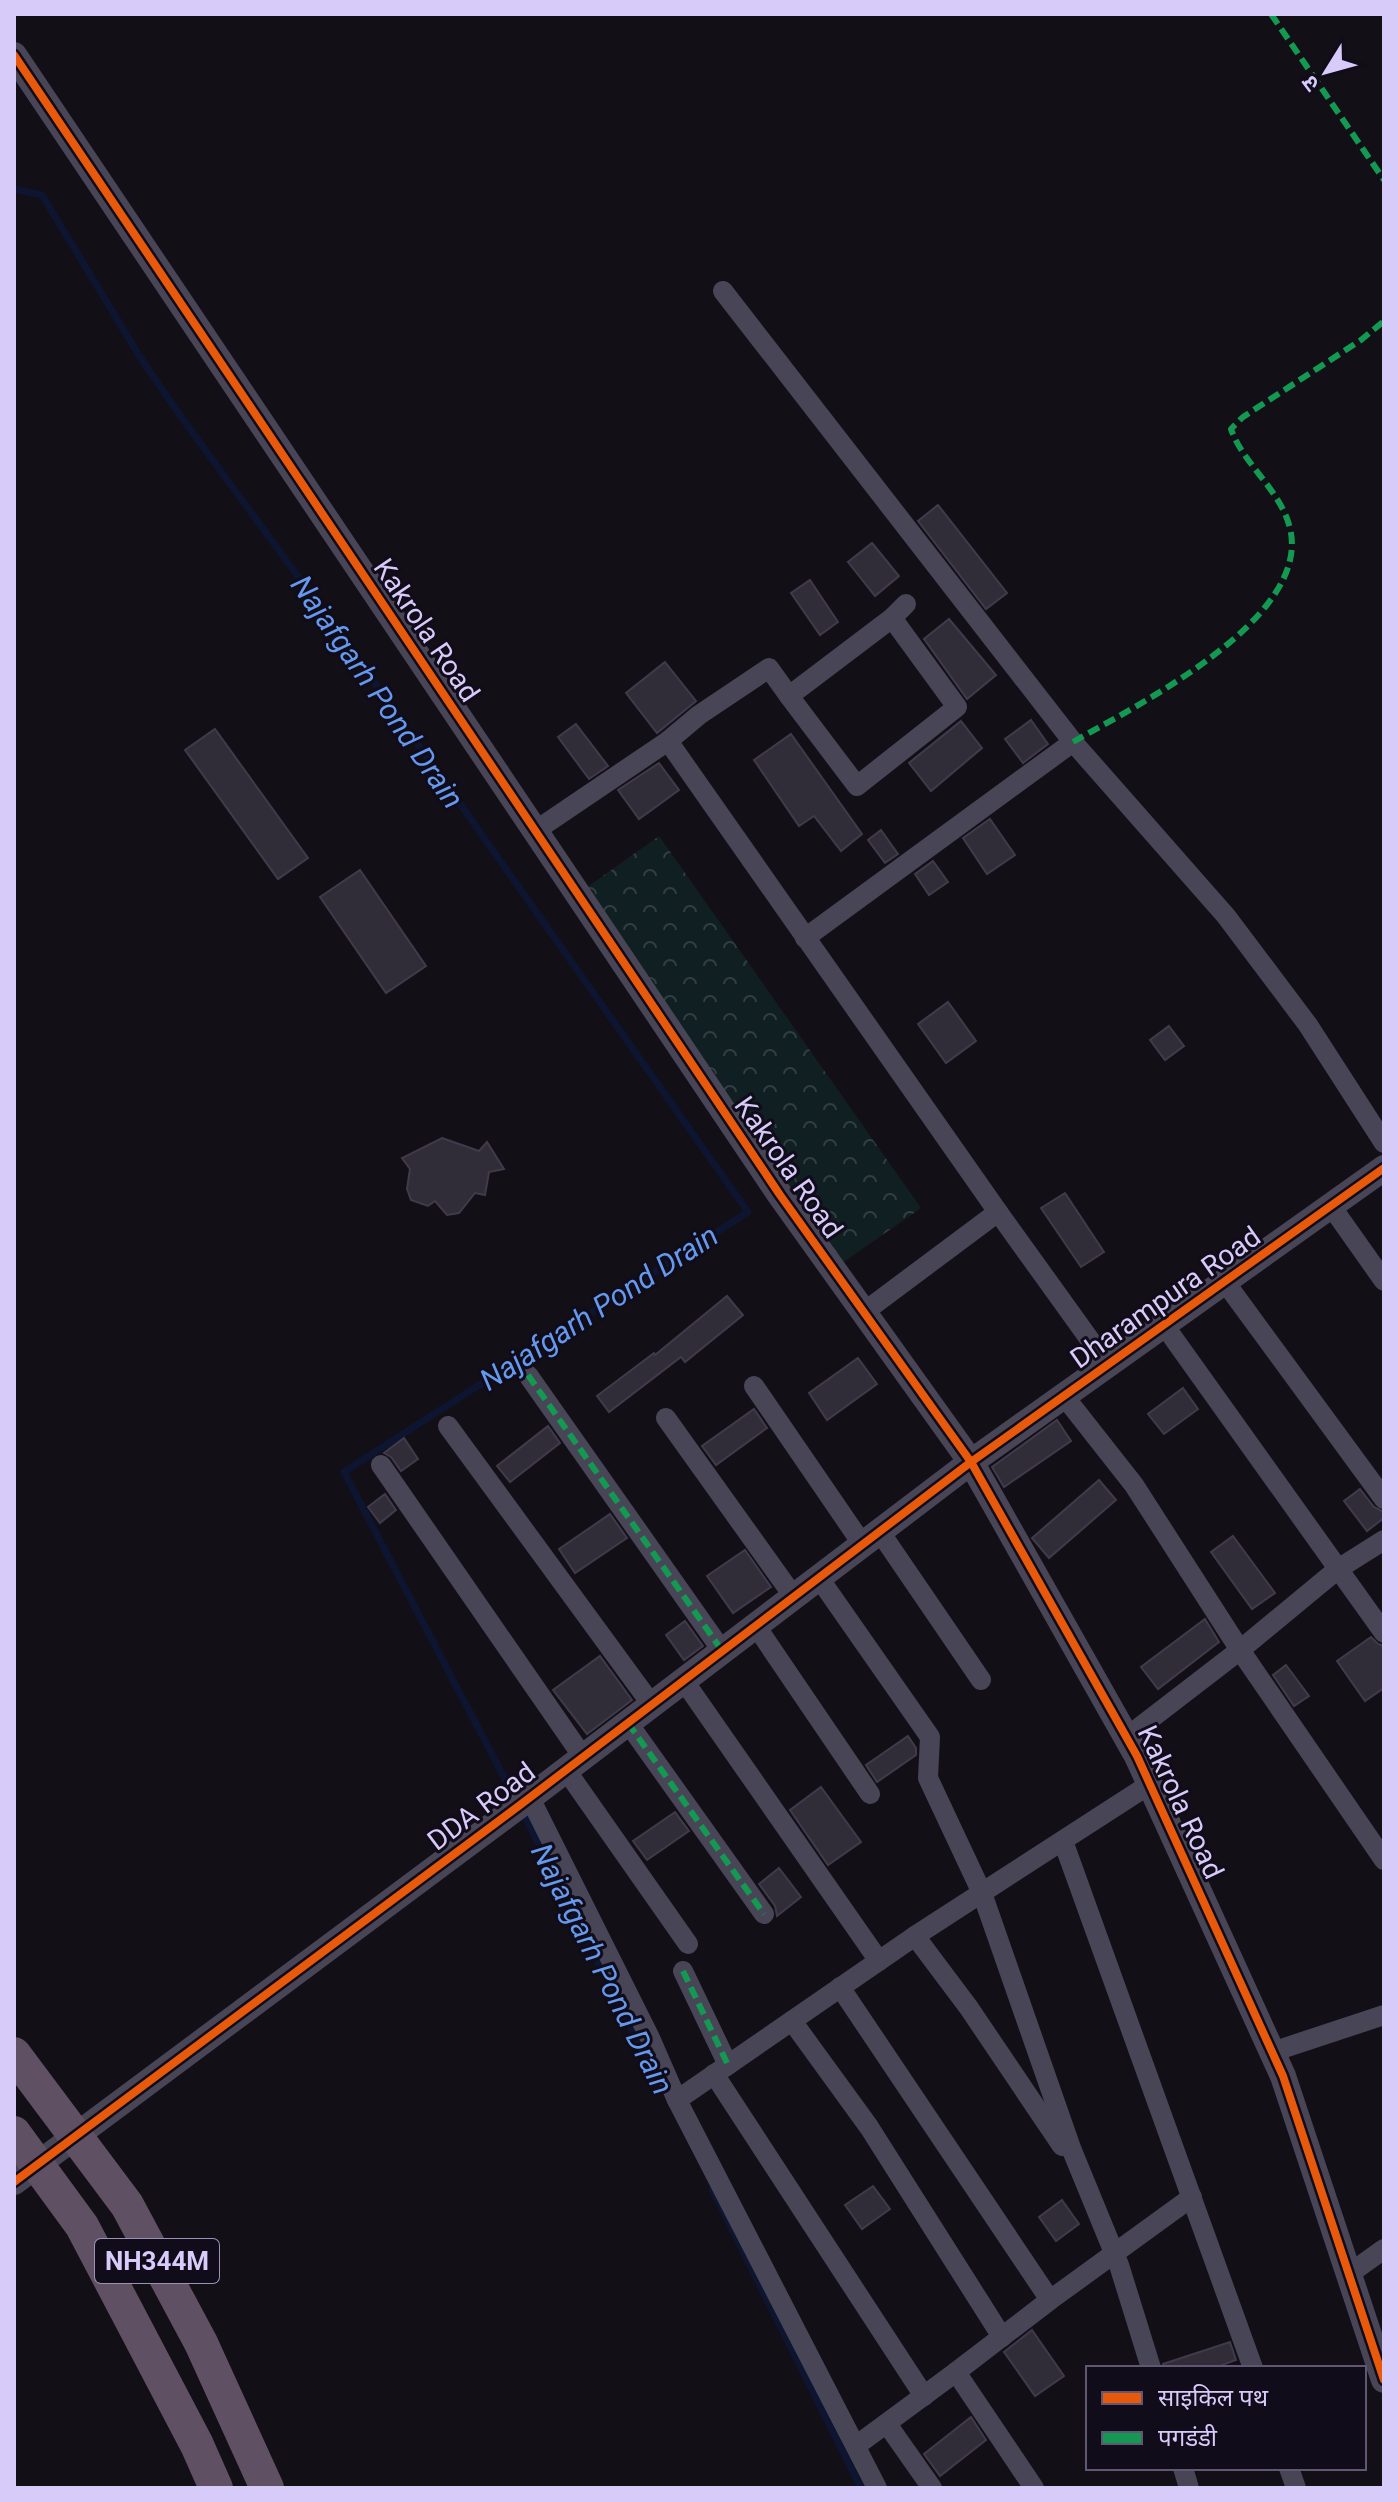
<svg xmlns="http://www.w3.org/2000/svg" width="1398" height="2502" font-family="Roboto,'Noto Sans Devanagari',sans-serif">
	<defs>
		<pattern id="park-crowns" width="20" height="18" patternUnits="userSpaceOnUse" patternTransform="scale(2)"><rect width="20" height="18" fill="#101f21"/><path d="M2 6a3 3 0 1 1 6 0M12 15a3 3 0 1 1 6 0" fill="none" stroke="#323e42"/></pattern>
	</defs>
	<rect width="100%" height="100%" fill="#121016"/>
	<path fill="url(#park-crowns)" d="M659,836L921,1208L838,1266L586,888Z"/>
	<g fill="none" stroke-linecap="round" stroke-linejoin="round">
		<g stroke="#0d1530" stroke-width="7">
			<path d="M14,189L42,195L140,357L179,414L343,638L748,1212L344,1472L516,1800"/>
			<path d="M522,1811L658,2082"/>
			<path d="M712,2189L861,2488"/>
		</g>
	</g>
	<g fill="#302d39" stroke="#403a4a" stroke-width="2">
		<path d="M938,505L1007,593L986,609L918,521Z"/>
		<path d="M872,543L899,576L875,596L848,562Z"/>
		<path d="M810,580L838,622L820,635L791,593Z"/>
		<path d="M949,619L996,675L967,699L924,639Z"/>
		<path d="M665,662L696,701L657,733L626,693Z"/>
		<path d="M1031,720L1048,744L1023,763L1005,739Z"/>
		<path d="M961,721L982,748L931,791L909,763Z"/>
		<path d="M576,724L608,766L589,779L558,737Z"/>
		<path d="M215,729L308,858L278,879L185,750Z"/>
		<path d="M791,734L862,834L841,851L814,816L799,826L754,760Z"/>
		<path d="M659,763L679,790L639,819L618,790Z"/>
		<path d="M990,819L1015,855L987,874L963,838Z"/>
		<path d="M881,830L898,854L885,863L868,840Z"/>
		<path d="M933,861L948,882L929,895L915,874Z"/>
		<path d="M360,870L426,966L386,993L320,897Z"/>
		<path d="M948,1002L976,1041L946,1063L918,1024Z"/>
		<path d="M1169,1026L1184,1046L1165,1060L1150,1040Z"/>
		<path d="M442,1138L479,1151L487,1142L504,1169L489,1172L485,1195L475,1193L459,1213L447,1215L435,1201L428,1206L411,1200L407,1189L410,1169L402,1158Z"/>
		<path d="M1065,1193L1104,1252L1081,1267L1041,1208Z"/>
		<path d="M727,1296L743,1315L685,1362L681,1357L609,1412L597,1396L654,1353L655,1355Z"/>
		<path d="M858,1358L877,1384L827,1420L809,1393Z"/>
		<path d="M1183,1388L1198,1409L1164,1434L1148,1414Z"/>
		<path d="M754,1409L767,1428L716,1465L702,1446Z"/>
		<path d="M1057,1420L1071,1441L1004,1487L992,1467Z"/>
		<path d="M548,1426L560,1443L510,1482L497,1466Z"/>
		<path d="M404,1438L418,1459L401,1471L391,1457L384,1453Z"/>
		<path d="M1099,1480L1116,1500L1049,1558L1032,1538Z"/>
		<path d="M1360,1489L1374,1507L1384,1512V1518L1367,1531L1344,1501Z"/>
		<path d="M385,1494L396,1510L380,1523L368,1507Z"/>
		<path d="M610,1514L627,1538L575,1573L559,1549Z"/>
		<path d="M1233,1536L1275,1593L1252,1609L1211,1552Z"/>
		<path d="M745,1550L771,1587L733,1613L707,1576Z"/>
		<path d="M1205,1619L1219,1642L1158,1689L1141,1667Z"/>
		<path d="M685,1621L703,1646L684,1660L666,1635Z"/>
		<path d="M1371,1637L1378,1644L1384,1646V1688L1365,1701L1337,1661Z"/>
		<path d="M600,1656L632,1700L587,1734L553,1690Z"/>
		<path d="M1286,1665L1309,1696L1294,1706L1273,1675Z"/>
		<path d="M908,1736L916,1748V1755L877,1782L866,1765Z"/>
		<path d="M821,1787L861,1842L828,1865L790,1810Z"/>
		<path d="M675,1812L689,1831L647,1860L633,1841Z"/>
		<path d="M779,1868L801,1897L777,1916L775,1906L759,1884Z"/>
		<path d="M873,2186L890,2209L862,2229L845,2205Z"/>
		<path d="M1062,2200L1079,2224L1056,2241L1039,2217Z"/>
		<path d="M1032,2330L1064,2376L1035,2396L1004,2352Z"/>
		<path d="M1230,2342L1236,2360L1214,2368H1164L1163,2364Z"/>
		<path d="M971,2417L986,2440L940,2476L924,2454Z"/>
	</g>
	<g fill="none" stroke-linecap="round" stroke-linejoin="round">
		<g stroke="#484557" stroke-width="20">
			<path d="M723,291L1073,742L805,938"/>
			<path d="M789,696L857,786L957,707L892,618"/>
			<path d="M668,741L998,1212L864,1312"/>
			<path d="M1073,742L1226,916L1308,1025L1384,1143"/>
			<path d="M535,831L668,741L699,715L769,668L789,696L892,618L906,604"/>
			<path d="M1331,1206L1384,1281"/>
			<path d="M998,1212L1108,1365"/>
			<path d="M1225,1282L1384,1499"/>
			<path d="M1164,1325L1384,1633"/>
			<path d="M528,1375L723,1652"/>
			<path d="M754,1386L863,1545"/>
			<path d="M1064,1396L1134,1485L1240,1650L1127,1737"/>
			<path d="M666,1418L794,1597"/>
			<path d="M448,1426L652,1705"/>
			<path d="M381,1465L583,1757"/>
			<path d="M880,1532L981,1680"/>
			<path d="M1384,1540L1338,1569L1240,1650L1384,1860"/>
			<path d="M819,1578L930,1737L928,1778L982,1893L1071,2148L1119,2265L1151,2368"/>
			<path d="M756,1626L870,1794"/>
			<path d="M684,1681L879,1961"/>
			<path d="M628,1723L764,1914"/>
			<path d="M566,1770L688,1944"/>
			<path d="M530,1798L650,2038L677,2100L877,2488"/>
			<path d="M1063,1841L1253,2368"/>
			<path d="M915,1936L969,2008L1062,2146"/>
			<path d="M683,1971L728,2065"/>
			<path d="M840,1987L1050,2300L956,2372L1034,2488"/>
			<path d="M792,2021L869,2127L1002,2337"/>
			<path d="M1272,2052L1384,2015"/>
			<path d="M714,2074L924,2396"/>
			<path d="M677,2100L915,1936L1150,1784"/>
			<path d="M1349,2274L1384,2249"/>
			<path d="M1050,2300L1192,2197"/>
			<path d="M887,2424L932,2488"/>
			<path d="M857,2445L956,2372"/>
			<path d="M1183,2468L1189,2488"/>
			<path d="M1289,2468L1296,2488"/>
		</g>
		<g stroke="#484557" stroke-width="26">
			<path d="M14,55L780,1195L971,1462L1137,1756L1283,2076L1384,2380"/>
			<path d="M14,2182L520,1805L971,1462L1384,1168"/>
		</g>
		<g stroke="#605064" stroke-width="34">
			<path d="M14,2054L127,2205L201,2343L267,2488"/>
			<path d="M14,2133L82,2226L197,2445L216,2488"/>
		</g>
		<g stroke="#139951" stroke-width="6" stroke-dasharray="12 6" stroke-linecap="butt">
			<path d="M1271,14L1384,180"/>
			<path d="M1073,742C1137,705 1312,619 1290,528C1280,489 1243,464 1231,429L1243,417L1361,340L1384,321"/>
			<path d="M528,1375L723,1652"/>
			<path d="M628,1723L764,1914"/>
			<path d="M683,1971L728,2065"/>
		</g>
		<g stroke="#110c1a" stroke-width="13">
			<g id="cycleway">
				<path d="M14,55L780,1195L971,1462L1137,1756L1283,2076L1384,2380"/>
				<path d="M14,2182L520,1805L971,1462L1384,1168"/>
			</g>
		</g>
		<use href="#cycleway" stroke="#e8590c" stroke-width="8"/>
	</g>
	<g text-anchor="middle" stroke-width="6" stroke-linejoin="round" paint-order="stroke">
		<rect fill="#110c1a" stroke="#9c92b6" stroke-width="2" x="95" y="2239" width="124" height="44" rx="6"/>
		<g font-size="26" font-weight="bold" fill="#d7cbf9">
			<text x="157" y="2270">NH344M</text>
		</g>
		<g font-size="28" fill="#d7cbf9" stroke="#110c1a">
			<text transform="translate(427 630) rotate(56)" y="10">Kakrola Road</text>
			<text transform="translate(789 1167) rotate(55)" y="10">Kakrola Road</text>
			<text transform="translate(1165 1297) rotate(-35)" y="10">Dharampura Road</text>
			<text transform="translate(1181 1802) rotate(65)" y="10">Kakrola Road</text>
			<text transform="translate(481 1806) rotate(-37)" y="10">DDA Road</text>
		</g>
		<g font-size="30" font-style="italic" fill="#6499ee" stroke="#110c1a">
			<text transform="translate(377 692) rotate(55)" y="10">Najafgarh Pond Drain</text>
			<text transform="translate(599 1308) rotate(-33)" y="10">Najafgarh Pond Drain</text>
			<text transform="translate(602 1969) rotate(63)" y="10">Najafgarh Pond Drain</text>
		</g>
	</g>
	<rect width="1398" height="2502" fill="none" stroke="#d7cbf9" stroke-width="32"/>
	<rect x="1086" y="2366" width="280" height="104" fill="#110c1a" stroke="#605873" stroke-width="2"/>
	<rect x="1102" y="2392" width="40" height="12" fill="#e8590c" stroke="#605873" stroke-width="2"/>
	<text x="1158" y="2406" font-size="24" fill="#d7cbf9">साइकिल पथ</text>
	<rect x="1102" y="2432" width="40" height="12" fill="#139951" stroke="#605873" stroke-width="2"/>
	<text x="1158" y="2446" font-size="24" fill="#d7cbf9">पगडंडी</text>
	<g transform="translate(1326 72) rotate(233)" stroke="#110c1a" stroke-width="6" paint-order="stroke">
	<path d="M0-6L14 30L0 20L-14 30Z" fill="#d7cbf9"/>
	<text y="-12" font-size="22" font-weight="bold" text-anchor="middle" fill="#d7cbf9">उ</text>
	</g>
</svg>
